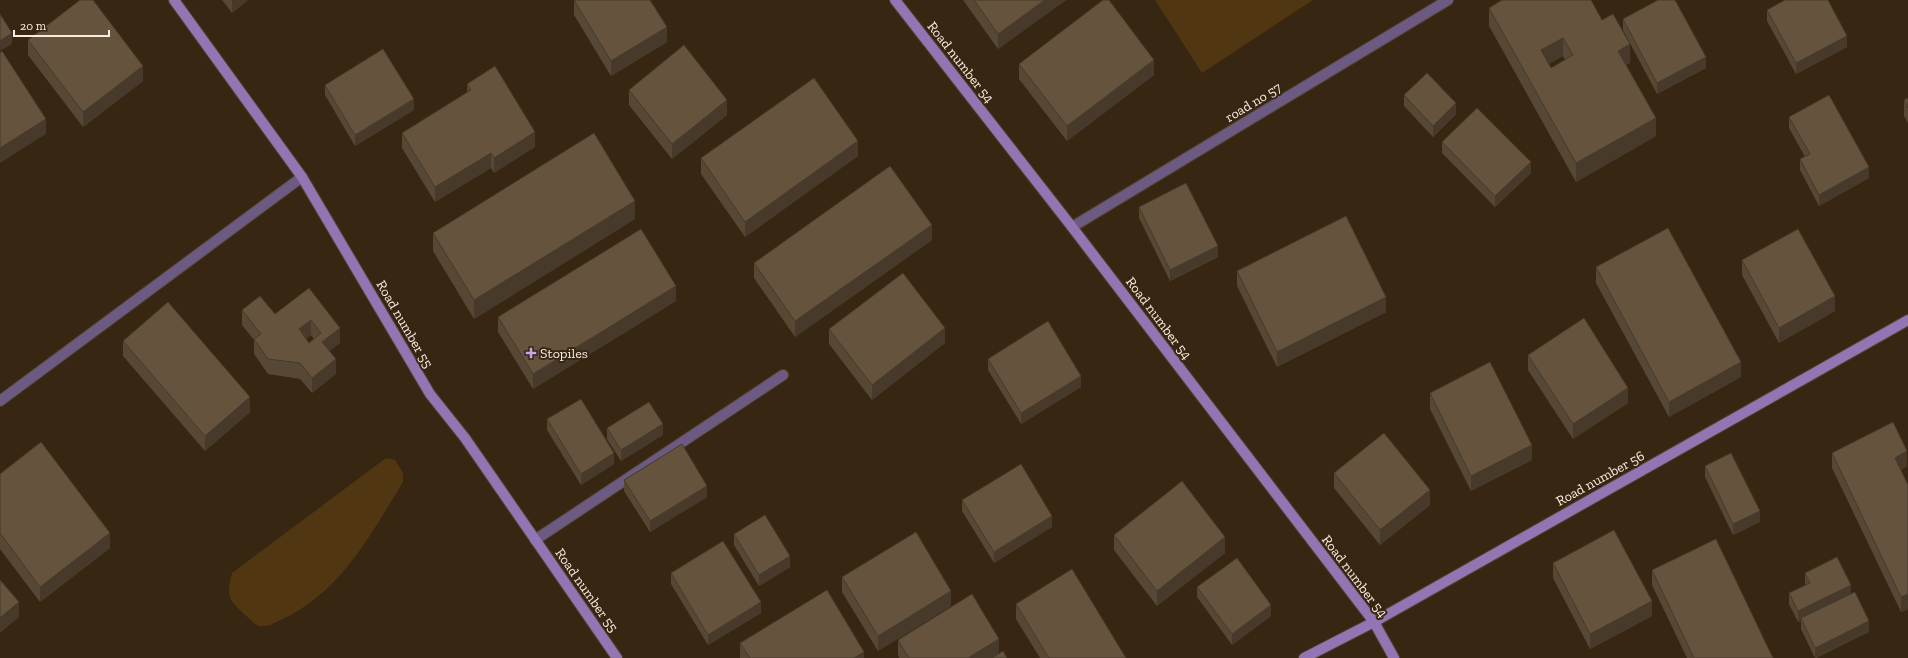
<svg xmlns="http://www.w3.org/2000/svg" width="1908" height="658" font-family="'Zilla Slab',serif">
	<rect width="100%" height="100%" fill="#372612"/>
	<g fill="#513612">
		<path d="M1155,0H1313L1202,73Z"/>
		<path d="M386,458L395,460L403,473V482C371,534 342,590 285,618C277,621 268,628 259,626C254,624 249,618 245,615C228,599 226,596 232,573Z"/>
	</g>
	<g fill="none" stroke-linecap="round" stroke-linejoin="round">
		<g stroke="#52422f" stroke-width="12">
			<g id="street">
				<path d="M1072,227L1448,0"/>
				<path d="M0,401L302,177"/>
				<path d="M535,540L783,375"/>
			</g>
		</g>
		<g stroke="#52422f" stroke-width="12">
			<g id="secondary">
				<path d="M174,0L302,177L430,394L465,438L617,658"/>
				<path d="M895,0L1072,227L1374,622L1394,658"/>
				<path d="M1304,658L1374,622L1908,320"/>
			</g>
		</g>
		<use href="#street" stroke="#6c5a82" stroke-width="10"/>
		<use href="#secondary" stroke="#9275b3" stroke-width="10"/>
	</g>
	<g fill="#574735" fill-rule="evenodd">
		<path d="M222,0H248L232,13Z"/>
		<path d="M574,0L667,42L611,76L574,15Z"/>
		<path d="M963,0H1066L998,49Z"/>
		<path d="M1489,8L1602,20L1630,63L1626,65L1656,136L1576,182L1489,26ZM1563,56L1565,60L1551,68L1549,64Z"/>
		<path d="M1767,10L1847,47L1796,74L1767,21Z"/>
		<path d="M1623,19L1706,68L1657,94L1623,30Z"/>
		<path d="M28,40L143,81L83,127L28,55Z"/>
		<path d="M1019,64L1154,75L1067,141L1019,79Z"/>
		<path d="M467,84L535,147L494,173L491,168L435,202L402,148V133L467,92Z"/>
		<path d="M325,85L414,110L355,146L325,95Z"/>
		<path d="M629,90L727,115L672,159L629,105Z"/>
		<path d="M1404,95L1456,114L1433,137L1404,106Z"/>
		<path d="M1908,98V123L1904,116V100Z"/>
		<path d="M1789,117L1869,178L1819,206L1800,170V159L1805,157L1789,128Z"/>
		<path d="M1442,142L1531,173L1495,207L1442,153Z"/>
		<path d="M858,156L745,237L701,174V158Z"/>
		<path d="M1139,207L1218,257L1170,281L1139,218Z"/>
		<path d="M635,219L474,319L433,251V233Z"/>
		<path d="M932,240L795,337L754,278V263Z"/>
		<path d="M1742,260L1835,311L1779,343L1742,275Z"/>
		<path d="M1596,267L1741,377L1669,417L1596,283Z"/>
		<path d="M1237,271L1386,312L1277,367L1237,286Z"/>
		<path d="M309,288L340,343L329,351L336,374L312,393L300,379L268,374L254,354V340L242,325V310L275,314ZM311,335L314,339L309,343L306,339Z"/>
		<path d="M676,301L533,389L498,332V317Z"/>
		<path d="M829,329L945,343L872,400L829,344Z"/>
		<path d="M123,341L250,412L205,451L123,356Z"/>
		<path d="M1528,355L1628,403L1573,439L1528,370Z"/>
		<path d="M988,359L1081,387L1021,424L988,370Z"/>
		<path d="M1430,393L1532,460L1471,491L1430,409Z"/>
		<path d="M547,419L614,464L581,485L547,430Z"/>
		<path d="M607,428L663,435L621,461L607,439Z"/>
		<path d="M1832,453L1907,466L1901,470L1908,485V609L1901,612L1832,468Z"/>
		<path d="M1705,466L1760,522L1733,535L1705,477Z"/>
		<path d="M1334,473L1430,505L1380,545L1334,488Z"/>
		<path d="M0,474L110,548L40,602L0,549Z"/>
		<path d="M624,480L707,497L650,532L624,491Z"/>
		<path d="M962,500L1052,527L994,563L962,511Z"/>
		<path d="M734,534L790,567L759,586L734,545Z"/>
		<path d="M1114,535L1225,553L1157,606L1114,550Z"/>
		<path d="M1553,563L1652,616L1590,649L1553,578Z"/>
		<path d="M1652,570L1773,658H1687L1652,585Z"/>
		<path d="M671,573L761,613L708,645L671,584Z"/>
		<path d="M1805,573L1851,593L1869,632L1816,658H1815L1801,629V621L1798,622L1789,604V593L1806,585L1805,584Z"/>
		<path d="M842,577L951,606L878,651L842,592Z"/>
		<path d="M1197,587L1271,616L1232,645L1197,597Z"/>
		<path d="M1016,604L1126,658H1040L1016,619Z"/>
		<path d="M898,640L999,654L1007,658H899L898,655Z"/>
		<path d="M740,643L864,658H740Z"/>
	</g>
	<g fill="#473a2b">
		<path d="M232,0H248L232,13Z"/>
		<path d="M1045,0H1066L998,49V34Z"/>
		<path d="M667,27V42L611,76V61Z"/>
		<path d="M12,33V44L0,51V41Z"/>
		<path d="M1847,36V47L1796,74V63Z"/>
		<path d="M1563,38V56L1541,68V50Z"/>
		<path d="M1630,44V63L1618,69V51Z"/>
		<path d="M1706,57V68L1657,94V83Z"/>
		<path d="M1154,60V75L1067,141V126Z"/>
		<path d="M143,66V81L83,127V112Z"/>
		<path d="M414,99V110L355,146V135Z"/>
		<path d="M727,100V115L672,159V144Z"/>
		<path d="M1456,103V114L1433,137V126Z"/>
		<path d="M1656,118V136L1576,182V163Z"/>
		<path d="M46,119V134L0,163V148Z"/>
		<path d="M535,132V147L494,173V158Z"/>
		<path d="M858,141V156L745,237V222Z"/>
		<path d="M491,153V168L435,202V187Z"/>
		<path d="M1531,162V173L1495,207V196Z"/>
		<path d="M1869,167V178L1819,206V195Z"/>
		<path d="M635,201V219L474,319V300Z"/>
		<path d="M932,225V240L795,337V321Z"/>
		<path d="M1218,246V257L1170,281V270Z"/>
		<path d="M676,286V301L533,389V374Z"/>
		<path d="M1835,296V311L1779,343V328Z"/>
		<path d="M1386,297V312L1277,367V352Z"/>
		<path d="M311,320V335L299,345V329Z"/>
		<path d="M340,328V343L322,357V342Z"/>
		<path d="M945,328V343L872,400V385Z"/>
		<path d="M336,359V374L312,393V378Z"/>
		<path d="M1741,362V377L1669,417V402Z"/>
		<path d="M1081,376V387L1021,424V413Z"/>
		<path d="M1628,388V403L1573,439V424Z"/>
		<path d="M250,397V412L205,451V436Z"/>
		<path d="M663,424V435L621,461V450Z"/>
		<path d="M1532,445V460L1471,491V476Z"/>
		<path d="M1907,451V466L1895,473V458Z"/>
		<path d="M614,453V464L581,485V474Z"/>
		<path d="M707,486V497L650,532V521Z"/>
		<path d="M1430,490V505L1380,545V530Z"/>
		<path d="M1760,511V522L1733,535V524Z"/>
		<path d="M1052,516V527L994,563V552Z"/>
		<path d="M110,533V548L40,602V587Z"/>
		<path d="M1225,537V553L1157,606V591Z"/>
		<path d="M790,556V567L759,586V575Z"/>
		<path d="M1851,585V596L1801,618V621L1798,622V611Z"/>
		<path d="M951,591V606L878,651V636Z"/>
		<path d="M1908,594V609L1901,612V597Z"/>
		<path d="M1652,601V616L1590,649V634Z"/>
		<path d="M19,602V617L0,633V618Z"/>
		<path d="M761,602V613L708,645V635Z"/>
		<path d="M1271,605V616L1232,645V634Z"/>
		<path d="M1869,621V632L1815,658V648Z"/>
		<path d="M999,639V654L992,658H968Z"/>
		<path d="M864,652V658H854Z"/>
	</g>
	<g fill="#65533e" stroke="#473a2b" fill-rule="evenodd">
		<path d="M80,0H93L143,66L83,112L28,40Z"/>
		<path d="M574,0H650L667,27L611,61Z"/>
		<path d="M974,0H1045L998,34Z"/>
		<path d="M1103,0H1109L1154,60L1067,126L1019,64Z"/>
		<path d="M1502,0H1591L1602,20L1613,14L1630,44L1618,51L1656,118L1576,163L1489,8ZM1563,38L1573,55L1551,68L1541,50Z"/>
		<path d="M1658,0H1675L1706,57L1657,83L1623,19Z"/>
		<path d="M1785,0H1828L1847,36L1796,63L1767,10Z"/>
		<path d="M0,14L12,33L0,41Z"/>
		<path d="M684,45L727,100L672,144L629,90Z"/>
		<path d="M383,49L414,99L355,135L325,85Z"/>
		<path d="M2,51L46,119L0,148V53Z"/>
		<path d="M495,66L535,132L494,158L491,153L435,187L402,133L471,90L467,84Z"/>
		<path d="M1427,73L1456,103L1433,126L1404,95Z"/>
		<path d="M814,78L858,141L745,222L701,158Z"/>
		<path d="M1829,95L1869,167L1819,195L1800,159L1810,154L1789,117Z"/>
		<path d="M1908,98V108L1904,100Z"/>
		<path d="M1477,108L1531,162L1495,196L1442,142Z"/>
		<path d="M594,133L635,201L474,300L433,233Z"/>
		<path d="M890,166L932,225L795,321L754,263Z"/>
		<path d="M1186,183L1218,246L1170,270L1139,207Z"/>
		<path d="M1346,216L1386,297L1277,352L1237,271Z"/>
		<path d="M1668,228L1741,362L1669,402L1596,267Z"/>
		<path d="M641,229L676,286L533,374L498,317Z"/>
		<path d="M1798,229L1835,296L1779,328L1742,260Z"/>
		<path d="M903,273L945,328L872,385L829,329Z"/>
		<path d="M309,288L340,328L322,342L336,359L312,378L300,363L268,359L254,339L261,334L242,310L260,296L275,314ZM311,320L321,333L309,343L299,329Z"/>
		<path d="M168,302L250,397L205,436L123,341Z"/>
		<path d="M1584,318L1628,388L1573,424L1528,355Z"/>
		<path d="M1048,321L1081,376L1021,413L988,359Z"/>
		<path d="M1490,362L1532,445L1471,476L1430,393Z"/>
		<path d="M581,399L614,453L581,474L547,419Z"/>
		<path d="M649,402L663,424L621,450L607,428Z"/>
		<path d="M1893,422L1907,451L1895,458L1908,485V594L1901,597L1832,453Z"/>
		<path d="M1384,433L1430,490L1380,530L1334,473Z"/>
		<path d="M41,442L110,533L40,587L0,533V474Z"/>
		<path d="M682,444L707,486L650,521L624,480Z"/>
		<path d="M1731,453L1760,511L1733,524L1705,466Z"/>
		<path d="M1021,464L1052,516L994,552L962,500Z"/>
		<path d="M1182,481L1225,537L1157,591L1114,535Z"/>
		<path d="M765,515L790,556L759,575L734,534Z"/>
		<path d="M1614,530L1652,601L1590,634L1553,563Z"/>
		<path d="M916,532L951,591L878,636L842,577Z"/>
		<path d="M1716,539L1773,658H1694L1652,570Z"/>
		<path d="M723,541L761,602L708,635L671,573Z"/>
		<path d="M1837,557L1851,585L1798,611L1789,593L1810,583L1805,573Z"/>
		<path d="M1237,558L1271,605L1232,634L1197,587Z"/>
		<path d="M1072,569L1126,658H1049L1016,604Z"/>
		<path d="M0,580L19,602L0,618Z"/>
		<path d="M827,590L864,652L854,658H750L740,643Z"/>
		<path d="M1855,592L1869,621L1815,648L1801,618Z"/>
		<path d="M972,594L999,639L968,658H909L898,640Z"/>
		<path d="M1003,651L1007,658H992Z"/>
	</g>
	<path fill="#c7a6ef" stroke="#372612" stroke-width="1.5" d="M529 347h4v4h4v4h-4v4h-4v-4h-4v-4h4z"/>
	<g text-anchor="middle" stroke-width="4" stroke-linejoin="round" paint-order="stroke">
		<g font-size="14" fill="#f8ede1" stroke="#372612">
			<text transform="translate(961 62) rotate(52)" y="5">Road number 54</text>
			<text transform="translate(1253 102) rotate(-31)" y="5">road no 57</text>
			<text transform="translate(1159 318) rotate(53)" y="5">Road number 54</text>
			<text transform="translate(405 324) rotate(60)" y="5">Road number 55</text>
			<text transform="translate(1600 478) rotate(-29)" y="5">Road number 56</text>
			<text transform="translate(1355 576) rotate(53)" y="5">Road number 54</text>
			<text transform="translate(587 590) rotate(55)" y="5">Road number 55</text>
		</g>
		<g font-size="14" fill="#f8ede1" stroke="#372612" text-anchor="start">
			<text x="540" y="358">Stopiles</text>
		</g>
	</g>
	<path d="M14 30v6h95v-6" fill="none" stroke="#f8ede1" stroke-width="2"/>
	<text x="20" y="30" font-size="12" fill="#f8ede1" stroke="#372612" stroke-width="3" paint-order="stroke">20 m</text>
</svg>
